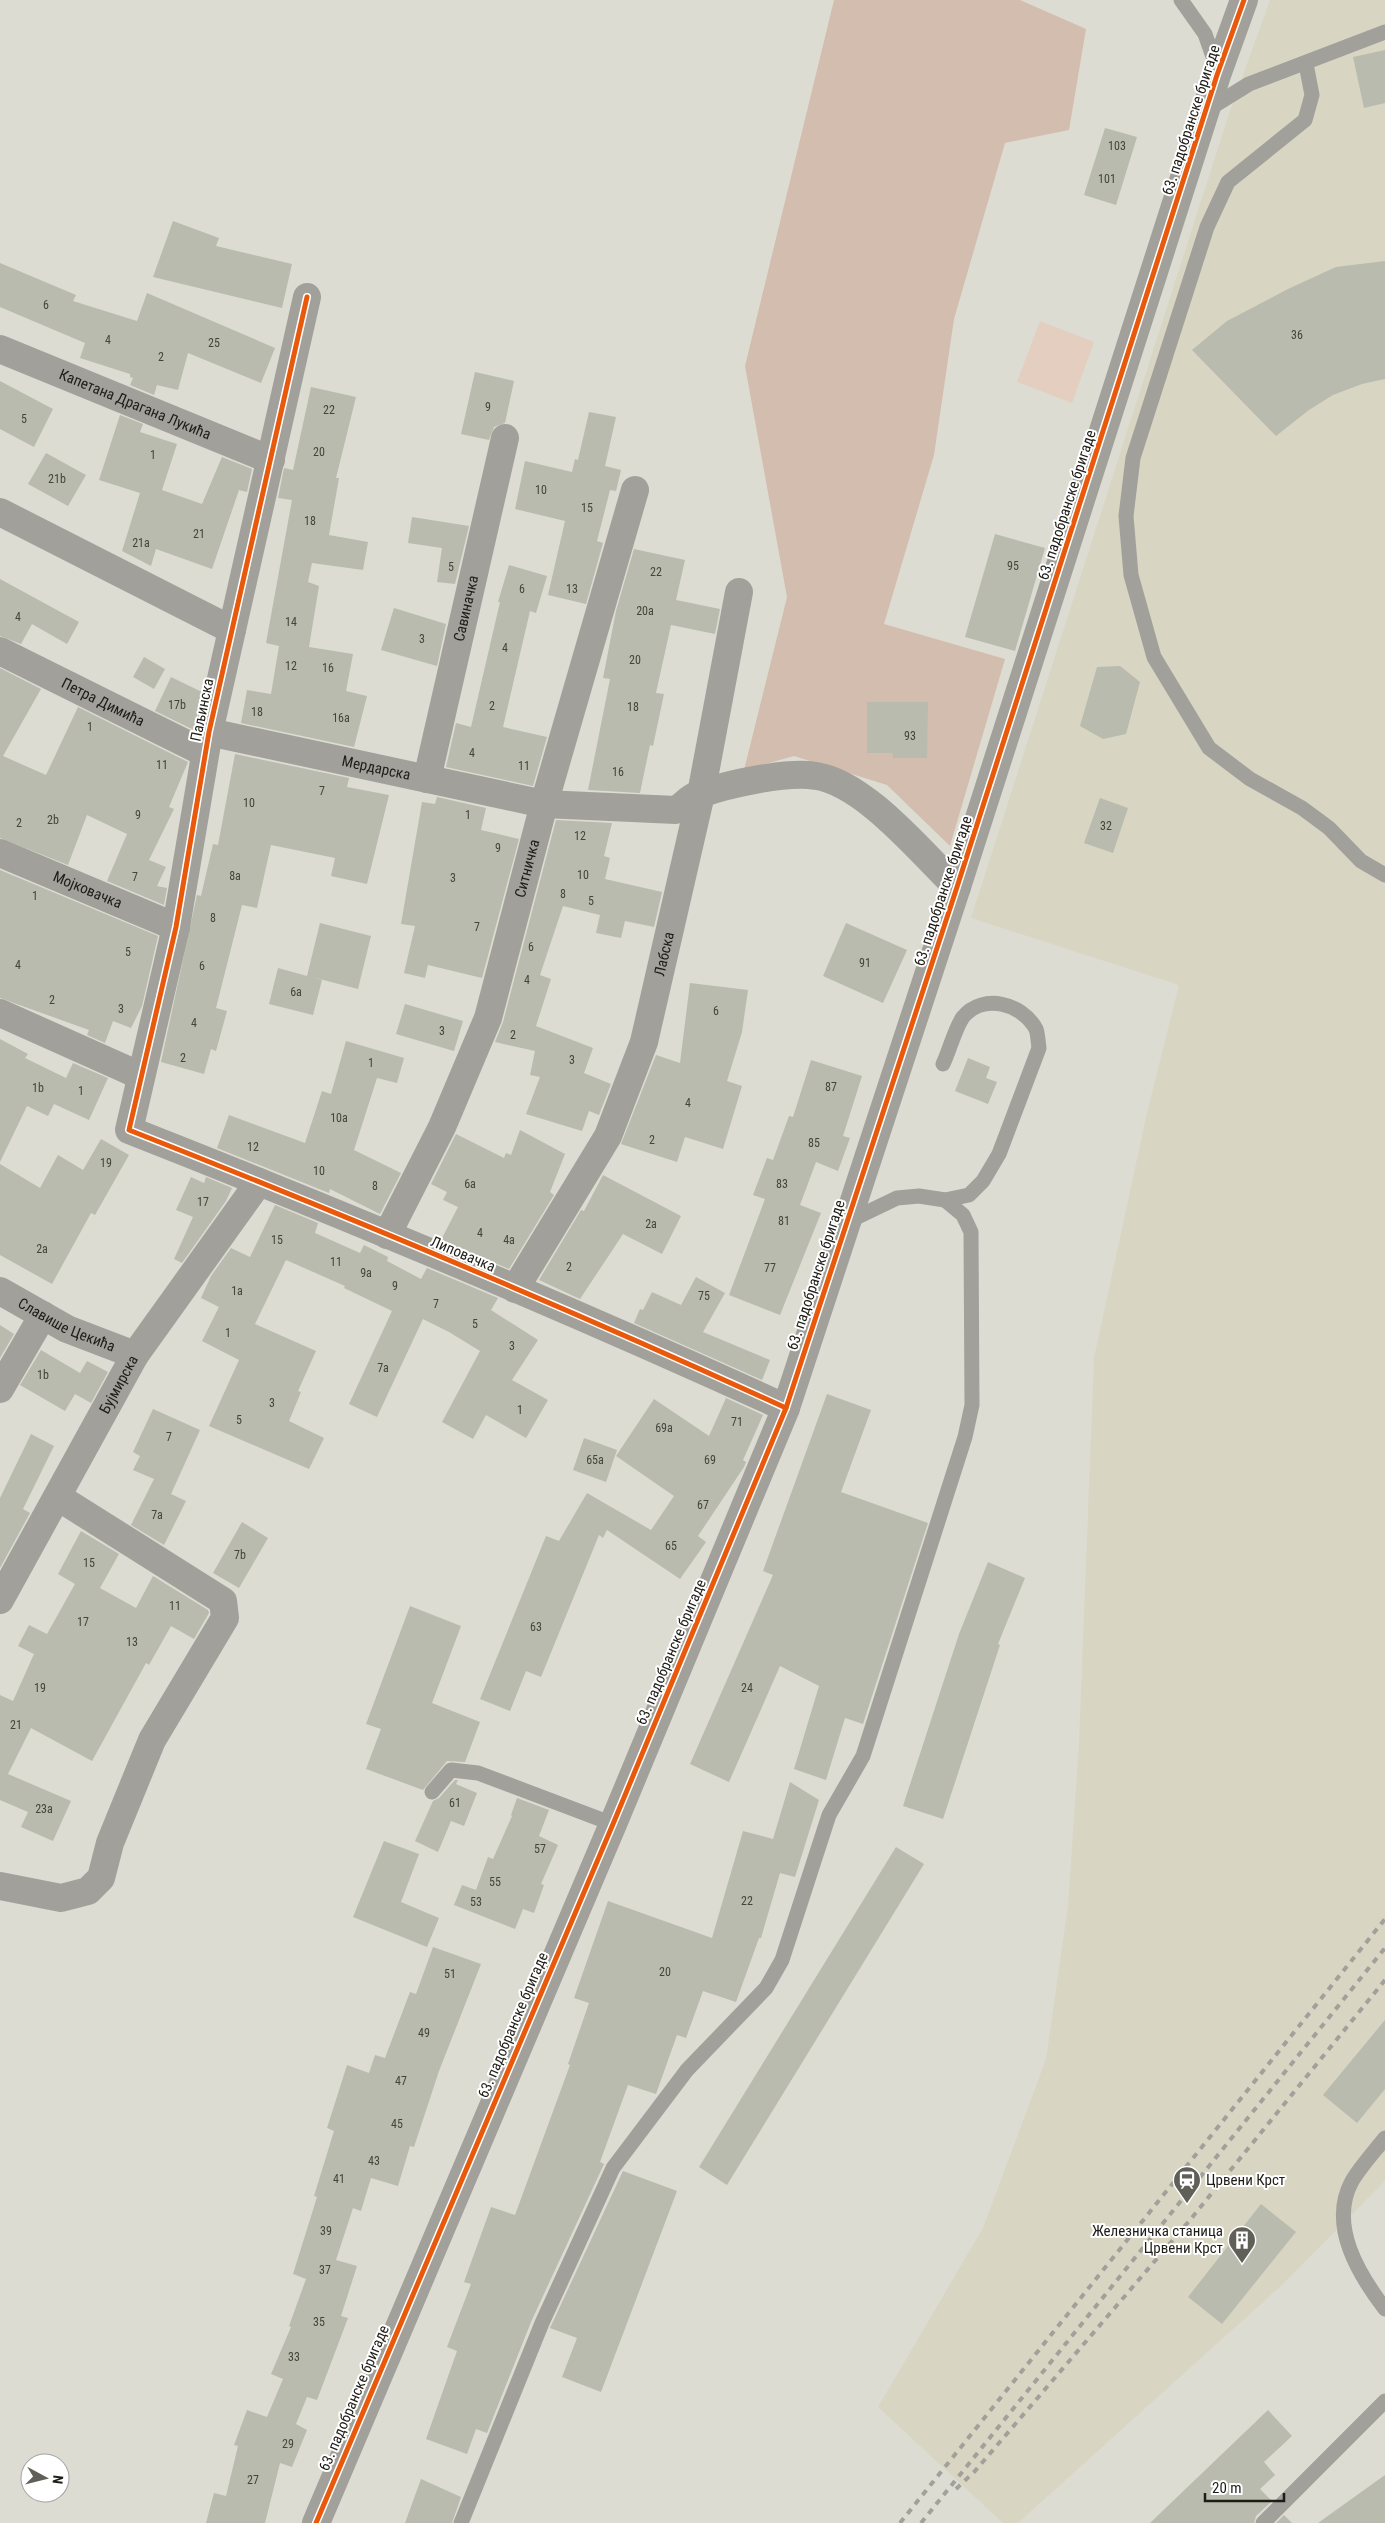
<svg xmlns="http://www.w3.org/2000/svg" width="1385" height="2523" font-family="'Roboto Condensed',sans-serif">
	<rect width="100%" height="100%" fill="#dddcd2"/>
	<path fill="#d8d5c2" d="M1270,0H1385V2181L1283,2284L1018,2523H1003L878,2407L983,2228L1046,2059L1068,1905L1079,1743L1094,1358L1147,1113L1179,985L971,918L1228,117Z"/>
	<path fill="#e4cec0" d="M1040,321L1094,342L1072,403L1017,382Z"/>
	<path fill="#d3bdae" d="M834,0H1020L1086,29L1069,130L1005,143L954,319L934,455L884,624L1005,659L950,846L887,785L794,756L744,770L787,597L745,366Z"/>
	<g fill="#b9bbaf">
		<path d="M1385,50V103L1364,108L1353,57Z"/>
		<path d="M1105,128L1137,137L1116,205L1084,195Z"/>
		<path d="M173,221L219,238L216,246L292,264L282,308L153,277Z"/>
		<path d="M1385,261V379L1362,384L1333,395L1309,410L1276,436L1192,350L1227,321L1288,289L1336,267Z"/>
		<path d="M0,263L76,295L73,301L137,321L147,293L275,348L261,383L188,353L178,390L157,385L154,395L130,385L133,378L130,377V374L80,358L85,343L0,307Z"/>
		<path d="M475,372L514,381L505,423L494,427L489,440L461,434Z"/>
		<path d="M0,381L53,409L34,447L0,429Z"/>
		<path d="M311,387L356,397L336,478H339L329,535L368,542L363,570L312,563L308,582L319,586L309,647L353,654L346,691L367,696L354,747L241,723L247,690L271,694L279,646L266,643L292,500L278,498L284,468L293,470Z"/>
		<path d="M589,412L616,417L605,466L621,470L616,491L610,490L597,541L603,543L586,604L548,595L565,521L515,509L525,461L572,472L575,459L578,460Z"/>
		<path d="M120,415L143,424L140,432L177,444L162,490L202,504L222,457L252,469L247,492L239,490L212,569L156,549L151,566L122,551L140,493L99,480Z"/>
		<path d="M46,453L86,475L68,506L28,484Z"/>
		<path d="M412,517L469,526L455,584L437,582L442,548L408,543Z"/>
		<path d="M995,534L1045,548L1015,651L965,637Z"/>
		<path d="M634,549L685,560L676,600L720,609L715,634L671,625L656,693L664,694L653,746L650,745L640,793L588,790L610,679L603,678L616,611Z"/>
		<path d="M509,565L547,576L536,613L530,611L503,727L547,737L533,786L446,767L456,723L471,727L500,602H498Z"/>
		<path d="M0,579L79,622L67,644L32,624L21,644L0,636Z"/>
		<path d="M394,608L446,624L437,666L381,650Z"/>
		<path d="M144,657L165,669L154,689L133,677Z"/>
		<path d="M1120,666L1140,682L1126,734L1103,739L1080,726L1097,667Z"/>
		<path d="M0,668L41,689L3,756L46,775L78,707L188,762L169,807L174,809L149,860L166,867L157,886L167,888L164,905L107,881L127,834L87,815L68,865L0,838Z"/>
		<path d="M171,677L202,692L194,730L155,711Z"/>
		<path d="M867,702H928L927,758H893V753H867Z"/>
		<path d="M235,754L349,778L347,787L389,795L367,884L331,876L335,858L271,845L257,908L242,905L216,1008L227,1011L216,1051L211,1049L204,1074L161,1062L197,895L201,896L213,844L218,845Z"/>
		<path d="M437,797L486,808L481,830L519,839L482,978L428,965L425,978L404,973L415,926L401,924L422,802L435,804Z"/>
		<path d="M1100,798L1128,808L1113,853L1084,843Z"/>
		<path d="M556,820L612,823L604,856L610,858L605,879L662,892L654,927L625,921L621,938L596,933L600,915L563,906L540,975L551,979L536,1026L593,1048L584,1073L611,1084L599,1115L589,1111L582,1131L526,1114L540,1077L530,1075L535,1051L495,1042L503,1022Z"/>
		<path d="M0,870L158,936L142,1006L131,1028L113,1021L105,1043L87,1035L89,1030L0,998Z"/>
		<path d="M320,923L371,936L358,989L312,977L322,980L313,1015L269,1004L278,968L307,976Z"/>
		<path d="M846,923L907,950L883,1003L823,976Z"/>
		<path d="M690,983L748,990L742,1032L727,1081L742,1086L723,1149L685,1137L677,1162L621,1144L656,1055L680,1063Z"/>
		<path d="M405,1004L463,1021L454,1051L396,1034Z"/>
		<path d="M0,1039L28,1054L25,1058L66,1078L73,1063L108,1078L89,1120L54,1104L48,1116L27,1106L0,1162Z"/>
		<path d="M346,1041L404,1058L397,1083L377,1078L354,1150L401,1173L380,1214L330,1189L329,1193L217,1148L229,1115L305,1143L322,1091L331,1094Z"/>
		<path d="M968,1058L990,1067L986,1078L997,1082L988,1104L955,1091Z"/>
		<path d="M811,1060L862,1076L843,1136L850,1138L838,1171L816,1162L800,1205L821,1213L780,1315L729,1295L765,1199L753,1195L767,1158L773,1160L789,1116L793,1117Z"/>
		<path d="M520,1130L565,1154L550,1192L554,1195L509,1269L441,1240L458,1207L443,1200L447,1192L431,1184L456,1134L504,1158L506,1153L511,1155Z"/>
		<path d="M101,1139L129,1155L95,1215L91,1213L52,1284L0,1255V1164L40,1188L58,1155L83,1170Z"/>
		<path d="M603,1175L681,1216L662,1254L623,1234L580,1299L539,1280L581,1210L584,1211Z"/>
		<path d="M191,1177L204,1183L206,1177L232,1188L226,1201L182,1263L174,1259L193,1217L176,1210Z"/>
		<path d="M275,1205L318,1223L315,1233L360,1253L364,1245L388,1257L387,1261L421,1279L427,1268L498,1298L491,1310L538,1340L512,1380L548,1400L526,1438L486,1415L473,1439L442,1422L480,1351L449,1332L423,1319L377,1417L349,1404L392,1311L344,1288L345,1286L286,1260L255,1324L316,1351L298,1391L301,1392L289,1421L324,1438L309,1469L209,1426L239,1360L202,1341L219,1307L201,1298L211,1276L231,1248L250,1257Z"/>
		<path d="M696,1277L725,1293L703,1332L770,1360L762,1380L634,1323L640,1309L643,1310L652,1292L681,1305Z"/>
		<path d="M0,1325L14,1334L0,1358Z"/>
		<path d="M41,1350L80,1373L87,1361L108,1372L91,1403L75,1394L65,1411L20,1385Z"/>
		<path d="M827,1394L871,1410L841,1492L928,1523L863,1724L845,1718L826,1780L794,1769L819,1686L780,1666L729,1782L690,1764L773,1575L763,1571Z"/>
		<path d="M726,1398L763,1415L743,1460L746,1462L744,1467L698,1536L706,1542L680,1579L607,1530L603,1538L599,1535L541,1677L526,1671L510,1711L480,1699L546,1536L559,1541L587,1493L651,1530L674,1496L616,1456L654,1399L709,1436Z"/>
		<path d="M153,1409L200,1430L171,1494L186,1501L164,1545L131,1525L154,1479L133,1470L140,1456L133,1452Z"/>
		<path d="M31,1434L54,1446L23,1509L30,1513L0,1568V1498Z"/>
		<path d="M584,1438L617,1450L606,1482L573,1470Z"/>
		<path d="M242,1522L268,1538L239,1588L213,1573Z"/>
		<path d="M81,1531L119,1554L100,1588L136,1608L153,1576L208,1610L209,1613L194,1639L171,1626L149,1665L146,1663L92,1761L31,1728L8,1774L71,1801L53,1841L21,1827L28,1812L0,1800V1695L13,1701L34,1654L18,1646L29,1625L47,1634L75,1584L58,1574Z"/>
		<path d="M988,1562L1025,1578L998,1644L1000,1645L943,1819L903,1806L959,1634Z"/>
		<path d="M410,1606L461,1626L432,1703L480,1722L465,1762L447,1761L423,1790L366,1769L381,1729L366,1724Z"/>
		<path d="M455,1780H458L456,1784L477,1793L464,1826L451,1821L438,1852L415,1841L433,1801L439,1798Z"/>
		<path d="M790,1782L819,1800L795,1877L780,1873L761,1938H759L736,2002L703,1991L686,2038L677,2035L656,2094L628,2085L600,2162L604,2164L531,2322L487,2433L476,2429L467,2454L426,2439L457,2351L447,2347L471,2284L464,2282L491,2207L515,2215L570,2065L568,2064L589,2003L574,1998L608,1901L712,1938L743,1831L773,1839Z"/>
		<path d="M517,1798L549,1810L539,1836L558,1845L541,1884L544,1885L534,1913L523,1909L515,1929L454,1905L462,1885L476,1890L488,1857L493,1859L512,1816L511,1815Z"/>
		<path d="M384,1841L419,1854L401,1902L439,1918L427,1947L353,1917Z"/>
		<path d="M896,1847L924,1864L727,2185L699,2167Z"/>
		<path d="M433,1947L481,1964L439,2071L414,2147L410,2146L398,2186L371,2178L361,2211L353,2208L336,2260L357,2266L341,2316L348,2318L317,2400L307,2397L296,2424L307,2430L292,2467L280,2463L265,2523H206L214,2493L226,2496L238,2446L234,2445L247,2410L267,2417L283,2379L271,2374L291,2327L289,2326L306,2279L293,2274L317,2197L314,2196L334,2131L327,2128L347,2065L369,2073L375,2055L385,2058L410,1992L416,1994Z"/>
		<path d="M1385,2020V2089L1357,2123L1323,2095Z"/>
		<path d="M623,2171L677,2191L601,2392L562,2377L577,2338L550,2328Z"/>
		<path d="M1261,2204L1296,2232L1222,2324L1188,2297Z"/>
		<path d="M1268,2410L1292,2436L1264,2462L1275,2475L1260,2489L1272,2501L1256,2516L1254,2523H1150Z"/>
		<path d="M1385,2475V2523H1318Z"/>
		<path d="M421,2479L461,2497L452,2523H405Z"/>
		<path d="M1284,2515L1292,2523H1276Z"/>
	</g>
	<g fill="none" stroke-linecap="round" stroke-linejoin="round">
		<g stroke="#a1a09b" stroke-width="15">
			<path d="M1181,0L1205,34L1217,68"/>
			<path d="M1306,64L1312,95L1305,120L1228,182L1207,227L1133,458L1126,516L1131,575L1154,657L1209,748L1250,779L1302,808L1329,828L1361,861L1385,875"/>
			<path d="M1207,110L1249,84L1385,32"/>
			<path d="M847,1222L897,1198L919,1196L945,1200L969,1195L983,1181L999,1154L1039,1048C1038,1042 1038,1034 1036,1029C1022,1003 983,993 963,1017C955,1028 949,1052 943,1064"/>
			<path d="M432,1792L451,1770L478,1773L613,1824"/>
			<path d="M1385,2138C1374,2152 1361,2166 1352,2181C1328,2225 1359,2275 1385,2309"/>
			<path d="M461,2523L542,2323L613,2168L687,2070L766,1988L782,1960L829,1815L863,1756L965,1437L972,1405L971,1232L963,1215L945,1200"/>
			<path d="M1263,2523L1385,2401"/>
		</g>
		<g stroke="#a1a09b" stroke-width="28">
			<path d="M307,297L209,732L176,927L129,1130C350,1217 570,1309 786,1408"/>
			<path id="s1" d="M0,349L271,460"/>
			<path d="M0,512L232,630"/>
			<path id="s2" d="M0,651L205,753"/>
			<path id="s3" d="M209,732L544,804L676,810C683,807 687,798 700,794C728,784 787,771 816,776C865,783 922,854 957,887"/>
			<path id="s4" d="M427,779L505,438"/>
			<path id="s5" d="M0,853L176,927"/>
			<path d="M0,1013L141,1076"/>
			<path id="s6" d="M387,1235L442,1127L488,1018L544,804L635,490"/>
			<path id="s7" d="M515,1289L608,1136L644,1042L701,794L739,592"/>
			<path id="s8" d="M0,1291L67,1329L135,1355"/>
			<path d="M0,1389L43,1315"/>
			<path id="s9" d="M0,1600L135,1355L259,1182"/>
			<path d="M0,1886L61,1898L88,1891L101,1878L110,1843L152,1740L225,1618L223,1601L58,1497"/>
			<path d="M316,2523L613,1824L786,1408L957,887L1217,75L1244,0"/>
		</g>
		<g stroke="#a2a09b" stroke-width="4" stroke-dasharray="6 6" stroke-linecap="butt">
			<path d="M956,2489L975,2471L1190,2220L1385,1980"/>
			<path d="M900,2523L1385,1919"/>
			<path d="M921,2523L1385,1948"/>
		</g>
		<g stroke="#fff" stroke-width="8">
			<g id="cycleway">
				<path d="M307,297L209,732L176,927L129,1130C350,1217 570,1309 786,1408"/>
				<path d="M316,2523L613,1824L786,1408L957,887L1217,75L1244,0"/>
			</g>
		</g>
		<use href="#cycleway" stroke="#e8590c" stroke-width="5"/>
	</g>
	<defs>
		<g id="station-pin" transform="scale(1.4375)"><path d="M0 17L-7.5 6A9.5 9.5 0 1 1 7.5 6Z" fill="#605f58" stroke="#fff"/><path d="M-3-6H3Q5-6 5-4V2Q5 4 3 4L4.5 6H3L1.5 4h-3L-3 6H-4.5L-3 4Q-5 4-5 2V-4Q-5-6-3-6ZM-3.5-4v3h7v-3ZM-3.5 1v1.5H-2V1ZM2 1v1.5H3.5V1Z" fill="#fff"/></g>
		<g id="building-pin" transform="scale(1.4375)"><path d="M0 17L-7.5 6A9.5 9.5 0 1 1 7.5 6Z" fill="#605f58" stroke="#fff"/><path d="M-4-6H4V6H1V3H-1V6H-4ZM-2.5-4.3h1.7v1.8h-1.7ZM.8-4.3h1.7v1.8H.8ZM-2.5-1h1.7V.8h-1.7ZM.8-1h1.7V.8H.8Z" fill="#fff"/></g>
	</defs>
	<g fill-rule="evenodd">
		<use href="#station-pin" x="1187" y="2180"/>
		<use href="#building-pin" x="1242" y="2240"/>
	</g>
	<g text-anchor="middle" stroke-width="4" stroke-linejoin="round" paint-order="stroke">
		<g font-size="12" fill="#44443c">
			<text x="1117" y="150">103</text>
			<text x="1107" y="183">101</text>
			<text x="46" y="309">6</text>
			<text x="1297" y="339">36</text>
			<text x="108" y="344">4</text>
			<text x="214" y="347">25</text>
			<text x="161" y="361">2</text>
			<text x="488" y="411">9</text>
			<text x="329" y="414">22</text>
			<text x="24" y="423">5</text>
			<text x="319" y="456">20</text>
			<text x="153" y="459">1</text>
			<text x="57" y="483">21b</text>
			<text x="541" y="494">10</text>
			<text x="587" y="512">15</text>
			<text x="310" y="525">18</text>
			<text x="199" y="538">21</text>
			<text x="141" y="547">21a</text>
			<text x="1013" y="570">95</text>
			<text x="451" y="571">5</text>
			<text x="656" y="576">22</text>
			<text x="522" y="593">6</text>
			<text x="572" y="593">13</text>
			<text x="645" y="615">20a</text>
			<text x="18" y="621">4</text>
			<text x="291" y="626">14</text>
			<text x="422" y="643">3</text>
			<text x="505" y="652">4</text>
			<text x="635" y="664">20</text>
			<text x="291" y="670">12</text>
			<text x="328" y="672">16</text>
			<text x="177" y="709">17b</text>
			<text x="492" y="710">2</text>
			<text x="633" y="711">18</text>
			<text x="257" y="716">18</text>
			<text x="341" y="722">16a</text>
			<text x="90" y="731">1</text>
			<text x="910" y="740">93</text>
			<text x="472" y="757">4</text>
			<text x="162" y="769">11</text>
			<text x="524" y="770">11</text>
			<text x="618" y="776">16</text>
			<text x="322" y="795">7</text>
			<text x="249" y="807">10</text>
			<text x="138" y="819">9</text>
			<text x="468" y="819">1</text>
			<text x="53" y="824">2b</text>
			<text x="19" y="827">2</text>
			<text x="1106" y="830">32</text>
			<text x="580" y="840">12</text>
			<text x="498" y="852">9</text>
			<text x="583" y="879">10</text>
			<text x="235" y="880">8a</text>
			<text x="135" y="881">7</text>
			<text x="453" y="882">3</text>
			<text x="563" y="898">8</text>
			<text x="35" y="900">1</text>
			<text x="591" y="905">5</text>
			<text x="213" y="922">8</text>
			<text x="477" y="931">7</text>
			<text x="531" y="951">6</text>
			<text x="128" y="956">5</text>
			<text x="865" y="967">91</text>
			<text x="18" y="969">4</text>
			<text x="202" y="970">6</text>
			<text x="527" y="984">4</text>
			<text x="296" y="996">6a</text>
			<text x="52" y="1004">2</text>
			<text x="121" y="1013">3</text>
			<text x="716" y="1015">6</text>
			<text x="194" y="1027">4</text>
			<text x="442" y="1035">3</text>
			<text x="513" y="1039">2</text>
			<text x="183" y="1062">2</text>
			<text x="572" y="1064">3</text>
			<text x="371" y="1067">1</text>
			<text x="831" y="1091">87</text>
			<text x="38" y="1092">1b</text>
			<text x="81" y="1095">1</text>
			<text x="688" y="1107">4</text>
			<text x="339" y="1122">10a</text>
			<text x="652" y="1144">2</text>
			<text x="814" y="1147">85</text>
			<text x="253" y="1151">12</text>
			<text x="106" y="1167">19</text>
			<text x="319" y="1175">10</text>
			<text x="470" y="1188">6a</text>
			<text x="782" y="1188">83</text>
			<text x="375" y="1190">8</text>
			<text x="203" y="1206">17</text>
			<text x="784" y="1225">81</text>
			<text x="651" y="1228">2a</text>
			<text x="480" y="1237">4</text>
			<text x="277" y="1244">15</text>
			<text x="509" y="1244">4a</text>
			<text x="42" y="1253">2a</text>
			<text x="336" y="1266">11</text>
			<text x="569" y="1271">2</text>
			<text x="770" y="1272">77</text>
			<text x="366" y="1277">9a</text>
			<text x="395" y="1290">9</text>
			<text x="237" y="1295">1a</text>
			<text x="704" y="1300">75</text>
			<text x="436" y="1308">7</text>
			<text x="475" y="1328">5</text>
			<text x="228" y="1337">1</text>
			<text x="512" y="1350">3</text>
			<text x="383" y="1372">7a</text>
			<text x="43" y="1379">1b</text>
			<text x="272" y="1407">3</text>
			<text x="520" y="1414">1</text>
			<text x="239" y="1424">5</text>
			<text x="737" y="1426">71</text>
			<text x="664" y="1432">69a</text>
			<text x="169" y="1441">7</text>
			<text x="595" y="1464">65a</text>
			<text x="710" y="1464">69</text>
			<text x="703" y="1509">67</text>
			<text x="157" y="1519">7a</text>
			<text x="671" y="1550">65</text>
			<text x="240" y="1559">7b</text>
			<text x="89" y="1567">15</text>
			<text x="175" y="1610">11</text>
			<text x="83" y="1626">17</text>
			<text x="536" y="1631">63</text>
			<text x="132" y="1646">13</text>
			<text x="40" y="1692">19</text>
			<text x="747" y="1692">24</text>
			<text x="16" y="1729">21</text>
			<text x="455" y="1807">61</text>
			<text x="44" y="1813">23a</text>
			<text x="540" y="1853">57</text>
			<text x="495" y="1886">55</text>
			<text x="747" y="1905">22</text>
			<text x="476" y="1906">53</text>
			<text x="665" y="1976">20</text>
			<text x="450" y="1978">51</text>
			<text x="424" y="2037">49</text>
			<text x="401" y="2085">47</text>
			<text x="397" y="2128">45</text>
			<text x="374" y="2165">43</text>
			<text x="339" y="2183">41</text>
			<text x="326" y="2235">39</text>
			<text x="325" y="2274">37</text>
			<text x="319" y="2326">35</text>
			<text x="294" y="2361">33</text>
			<text x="288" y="2448">29</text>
			<text x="253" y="2484">27</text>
		</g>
		<g font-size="15" fill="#1d1c16" stroke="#fff">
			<text transform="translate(1191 120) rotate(-72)" y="5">63. падобранске бригаде</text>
			<text dy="5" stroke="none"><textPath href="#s1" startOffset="146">Капетана Драгана Лукића</textPath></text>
			<text transform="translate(1067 505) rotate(-72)" y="5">63. падобранске бригаде</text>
			<text dy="5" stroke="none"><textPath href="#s4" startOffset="175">Савиначка</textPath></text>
			<text dy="5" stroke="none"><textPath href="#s2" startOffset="115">Петра Димића</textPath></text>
			<text transform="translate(202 710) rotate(-78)" y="5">Паљинска</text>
			<text dy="5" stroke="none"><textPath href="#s3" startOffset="171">Мердарска</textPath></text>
			<text dy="5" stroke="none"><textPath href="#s6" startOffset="394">Ситничка</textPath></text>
			<text dy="5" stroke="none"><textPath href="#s5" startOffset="95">Мојковачка</textPath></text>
			<text transform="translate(943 891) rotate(-72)" y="5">63. падобранске бригаде</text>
			<text dy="5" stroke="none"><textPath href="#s7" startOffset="370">Лабска</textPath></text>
			<text transform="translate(463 1254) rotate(23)" y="5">Липовачка</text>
			<text transform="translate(816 1275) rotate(-72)" y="5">63. падобранске бригаде</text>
			<text dy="5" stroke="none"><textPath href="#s8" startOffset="75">Славише Цекића</textPath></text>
			<text dy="5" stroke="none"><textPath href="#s9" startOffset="246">Бујмирска</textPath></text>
			<text transform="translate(671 1652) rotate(-67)" y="5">63. падобранске бригаде</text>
			<text transform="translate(513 2025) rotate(-67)" y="5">63. падобранске бригаде</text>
			<text transform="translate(354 2398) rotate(-67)" y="5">63. падобранске бригаде</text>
		</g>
		<g font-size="15" fill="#1d1c16" stroke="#fff" text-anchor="start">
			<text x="1206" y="2185">Црвени Крст</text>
			<text x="1223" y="2236" text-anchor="end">Железничка станица<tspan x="1223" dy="17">Црвени Крст</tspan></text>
		</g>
	</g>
	<g transform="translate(45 2478) rotate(97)"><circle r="24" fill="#ffffff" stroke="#a5a4a2"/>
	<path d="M0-4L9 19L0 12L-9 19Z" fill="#605f58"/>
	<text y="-8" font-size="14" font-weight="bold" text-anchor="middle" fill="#1d1c16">N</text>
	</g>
	<path d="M1205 2493v8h79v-8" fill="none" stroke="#1d1c16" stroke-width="2.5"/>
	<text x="1212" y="2493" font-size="15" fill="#1d1c16" stroke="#ffffff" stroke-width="4" paint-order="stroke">20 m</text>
</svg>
